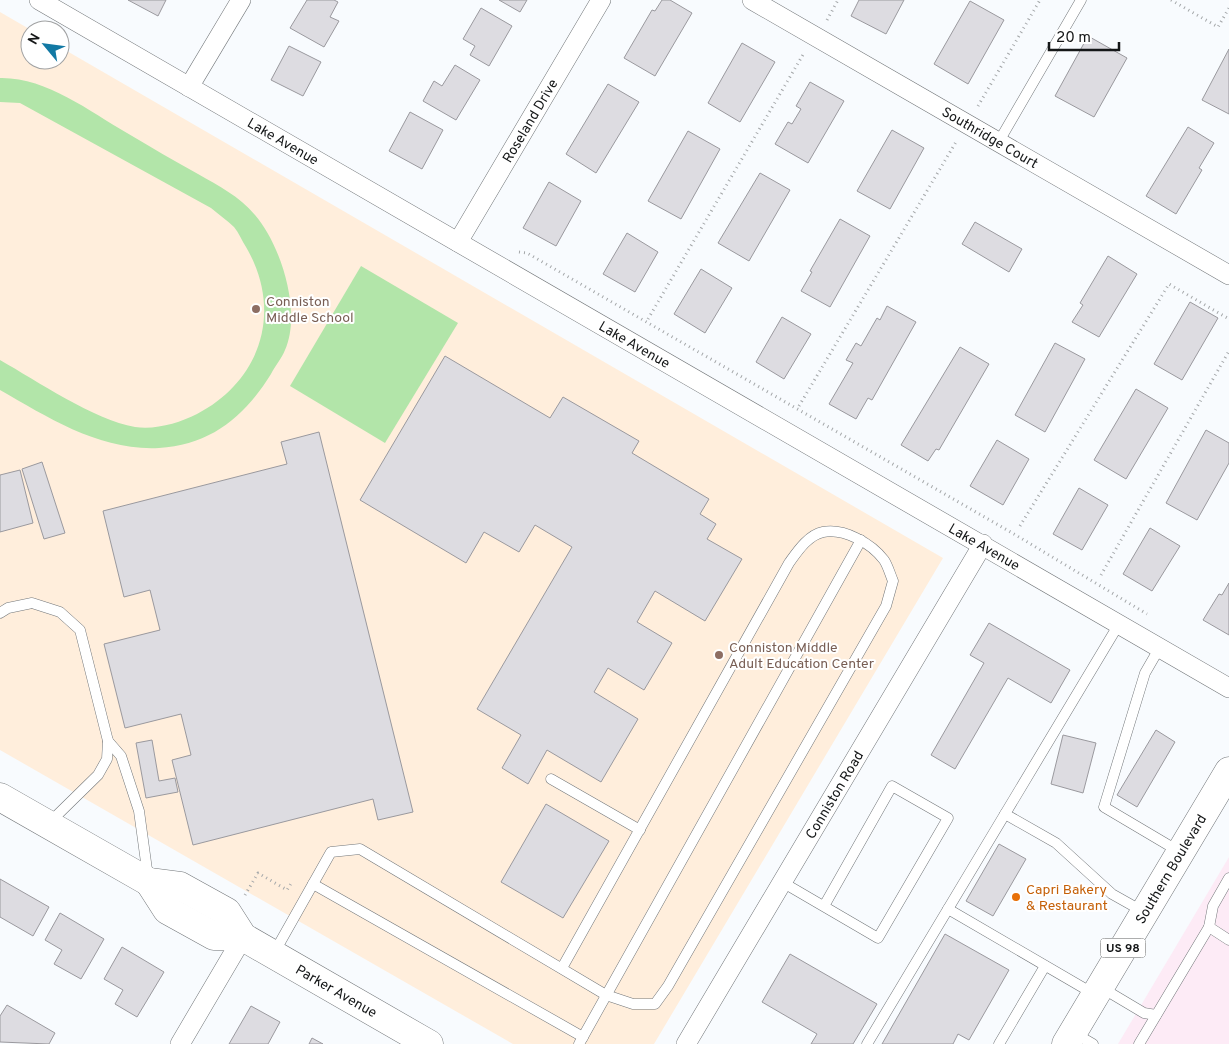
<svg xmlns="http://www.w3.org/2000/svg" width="1229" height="1044" font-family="Overpass,sans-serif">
	<rect width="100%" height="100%" fill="#f8fbfe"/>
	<path fill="#fdebf6" d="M1229,857V1044H1118Z"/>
	<path fill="#ffeedc" d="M0,12L31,30L30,60H60V47L943,558L654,1044H513L0,750Z"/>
	<g fill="#b2e5a9">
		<path d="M0,78C46,77 89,111 127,133C151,147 174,161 198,174C219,186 239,196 255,215C281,245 302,312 285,350C282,358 275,366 271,374C245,416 211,445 159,448C100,451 49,418 0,390V360C37,381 94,420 135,427C156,430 179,423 197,414C262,380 283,310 246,247C242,241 239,233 234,227C227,220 218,214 211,208L20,103L0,102Z"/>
		<path d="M361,266L458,323L385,443L290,386Z"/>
	</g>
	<g fill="#dddce1" stroke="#9a999e">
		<path d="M128,0H166L158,16Z"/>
		<path d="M307,0H334L338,2L330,17L339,21L324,47L290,28Z"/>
		<path d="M499,0H527L520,12Z"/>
		<path d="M662,0H670L692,13L655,76L624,58L652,10L655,11Z"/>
		<path d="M859,0H904L886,34L851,16Z"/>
		<path d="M970,1L1004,20L968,84L934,64Z"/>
		<path d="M481,8L512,26L489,66L470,55L475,46L463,39Z"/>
		<path d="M1088,36L1127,58L1094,117L1055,96Z"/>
		<path d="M742,43L775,62L740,122L708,103Z"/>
		<path d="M289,46L321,62L303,96L271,80Z"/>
		<path d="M1229,49V114L1202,100Z"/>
		<path d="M455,65L480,80L456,120L423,101L434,81L442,86Z"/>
		<path d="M810,82L844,101L808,163L775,144L788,122L792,124L801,109L796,106Z"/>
		<path d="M608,84L639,102L596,173L566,154Z"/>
		<path d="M410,112L443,130L422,169L389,151Z"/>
		<path d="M1188,127L1214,143L1199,168L1202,170L1176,214L1146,196Z"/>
		<path d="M892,130L924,148L890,209L857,191Z"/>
		<path d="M688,131L720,149L681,219L648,201Z"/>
		<path d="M760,173L790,190L749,261L718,243Z"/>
		<path d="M549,182L581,201L556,246L523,228Z"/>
		<path d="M840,219L870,236L830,307L801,291L812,272L810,271Z"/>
		<path d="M975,222L1022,249L1009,272L962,244Z"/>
		<path d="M627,233L658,252L635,292L603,274Z"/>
		<path d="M1108,256L1137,274L1099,337L1072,322L1083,305L1080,303Z"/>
		<path d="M701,269L732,288L705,333L674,314Z"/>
		<path d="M1190,302L1218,318L1182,380L1154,364Z"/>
		<path d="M887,306L916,322L872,400L868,398L856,419L829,404L853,363L846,360L856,343L861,346L877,318L880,320Z"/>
		<path d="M782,317L811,334L784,379L756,362Z"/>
		<path d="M1055,343L1085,359L1045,432L1015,415Z"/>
		<path d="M960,347L989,364L939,450L936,449L928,461L901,445Z"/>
		<path d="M445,356L550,418L563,397L639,441L632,453L709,499L700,514L716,524L707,539L742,559L705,621L655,591L637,622L672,643L644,690L608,668L594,692L638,719L601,782L547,750L528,784L502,768L521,735L477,709L572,547L535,525L519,552L484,532L466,563L360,500Z"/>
		<path d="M1136,389L1168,408L1126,479L1094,460Z"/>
		<path d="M1206,430L1229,443V463L1197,520L1166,503Z"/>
		<path d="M319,432L413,812L378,820L373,799L193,845L172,760L191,755L181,714L125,728L104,644L160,630L150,590L124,597L103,511L287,464L281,442Z"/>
		<path d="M997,440L1029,459L1003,505L970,486Z"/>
		<path d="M42,462L65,533L44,539L22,469Z"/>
		<path d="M20,470L33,523L0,532V475Z"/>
		<path d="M1079,488L1108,505L1082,550L1053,534Z"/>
		<path d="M1150,528L1180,546L1152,591L1123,574Z"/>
		<path d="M1229,583V635L1203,620L1219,594L1222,595Z"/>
		<path d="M989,623L1070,670L1051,703L1008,678L955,769L931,755L984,663L970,655Z"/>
		<path d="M1156,730L1175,742L1137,807L1117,795Z"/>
		<path d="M1063,735L1096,743L1083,793L1051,784Z"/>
		<path d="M152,740L159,781L175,778L178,792L146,798L136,743Z"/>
		<path d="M546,804L609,841L563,918L501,882Z"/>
		<path d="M999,844L1026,859L993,916L966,901Z"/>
		<path d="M0,879L49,907L33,936L0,917Z"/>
		<path d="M60,913L104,939L81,979L54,964L62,950L45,940Z"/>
		<path d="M945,934L1009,970L969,1040L958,1034L953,1044H882Z"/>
		<path d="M122,947L164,972L137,1017L115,1004L123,990L104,979Z"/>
		<path d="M790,954L877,1004L853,1044H811L817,1034L762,1002Z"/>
		<path d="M7,1005L55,1033L49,1044L0,1042V1016Z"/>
		<path d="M251,1006L280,1022L268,1044H229Z"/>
		<path d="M312,1038L323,1044H309Z"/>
	</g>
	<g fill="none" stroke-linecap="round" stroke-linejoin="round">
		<g stroke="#727679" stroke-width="11">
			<g id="lane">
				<path d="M998,143L1081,0"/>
				<path d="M0,613L8,608L32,603L60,612L80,630L108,741L107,759L98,775L48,824"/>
				<path d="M1160,647L1145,673L1104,807L1180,852"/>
				<path d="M108,741L121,756L139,811L148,877"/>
				<path d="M551,779L640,830"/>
				<path d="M1005,814L1056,843L1112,894L1144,912"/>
				<path d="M782,882C814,901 846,919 878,938L948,818L892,786L824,906"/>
				<path d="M313,884L583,1037"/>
				<path d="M948,909L1094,994"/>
				<path d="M1209,927L1229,940"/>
				<path d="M274,953L331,852L360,849L606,995L633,1004H655L668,986L886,606L893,581C890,574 888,566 884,560C871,543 844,528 823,532C808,535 797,552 789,563L562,968"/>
				<path d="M1102,988L1144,1013L1156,1015"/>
				<path d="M1074,1033L1093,1044"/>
				<path d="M579,1044L861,540"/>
				<path d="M867,1044L1119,624"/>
				<path d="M999,1044L1045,966"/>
				<path d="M1139,1044L1209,927L1213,906L1229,878"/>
			</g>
		</g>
		<g stroke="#727679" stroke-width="20">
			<g id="street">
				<path id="s1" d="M39,0L1229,688"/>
				<path id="s2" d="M752,0L1229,275"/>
				<path d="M189,87L241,0"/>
				<path id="s3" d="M458,242L601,0"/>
				<path d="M180,1044L243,937"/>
				<path id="s4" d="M686,1044L983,544"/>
			</g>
		</g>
		<g stroke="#727679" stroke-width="29">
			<g id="secondary">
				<path id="s5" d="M0,797L149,882L180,886L227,912L243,937L429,1044"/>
				<path d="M149,882L167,910L214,936L243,937"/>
			</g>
		</g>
		<g stroke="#727679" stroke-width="29">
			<g id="primary">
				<path id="s6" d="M1066,1044L1229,771"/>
			</g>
		</g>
		<g stroke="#a4a7a9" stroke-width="3" stroke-dasharray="1 4" stroke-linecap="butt">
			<path d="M1171,0L1218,27L1229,8"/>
			<path d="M827,20L838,0"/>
			<path d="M978,106L1040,0"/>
			<path d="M519,252L527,253L1014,534L1147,614"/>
			<path d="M648,319L804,53"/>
			<path d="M799,406L956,142"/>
			<path d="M1020,526L1169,284L1229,319"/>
			<path d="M1101,575L1229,351"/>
			<path d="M245,895L258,873L287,890L292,882"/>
		</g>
		<use href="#lane" stroke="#fff" stroke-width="10"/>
		<use href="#street" stroke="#fff" stroke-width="19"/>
		<use href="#secondary" stroke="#fff" stroke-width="28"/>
		<use href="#primary" stroke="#fff" stroke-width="28"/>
	</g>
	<g fill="#8d6e63" stroke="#fff" stroke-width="2">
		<circle cx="256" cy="309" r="5"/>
		<circle cx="719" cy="655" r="5"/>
	</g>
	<circle fill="#e8710a" stroke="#fff" stroke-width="2" cx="1016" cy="897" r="5"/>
	<g text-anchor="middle" stroke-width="4" stroke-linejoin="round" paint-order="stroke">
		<rect fill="#fff" stroke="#5b5d5d" stroke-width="1" x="1100.5" y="938.5" width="45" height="19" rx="4"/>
		<g font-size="12" font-weight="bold" fill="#151718">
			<text x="1123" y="952">US 98</text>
		</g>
		<g font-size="14" fill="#151718" stroke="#fff">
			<text dy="5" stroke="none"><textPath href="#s3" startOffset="141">Roseland Drive</textPath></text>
			<text dy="5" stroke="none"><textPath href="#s2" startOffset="275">Southridge Court</textPath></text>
			<text dy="5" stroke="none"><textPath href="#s1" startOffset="282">Lake Avenue</textPath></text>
			<text dy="5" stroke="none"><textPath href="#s1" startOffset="688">Lake Avenue</textPath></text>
			<text dy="5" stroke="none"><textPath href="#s1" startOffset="1092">Lake Avenue</textPath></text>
			<text dy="5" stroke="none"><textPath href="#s4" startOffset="290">Conniston Road</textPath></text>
			<text dy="5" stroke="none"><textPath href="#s6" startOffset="204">Southern Boulevard</textPath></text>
			<text dy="5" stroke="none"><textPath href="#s5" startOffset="394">Parker Avenue</textPath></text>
		</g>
		<g font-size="14" fill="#785e54" stroke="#fff" text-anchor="start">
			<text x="266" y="306">Conniston<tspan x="266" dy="16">Middle School</tspan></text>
			<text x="729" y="652">Conniston Middle<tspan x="729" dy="16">Adult Education Center</tspan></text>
		</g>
		<g font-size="14" fill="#c56008" stroke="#fff" text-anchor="start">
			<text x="1026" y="894">Capri Bakery<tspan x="1026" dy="16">&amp; Restaurant</tspan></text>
		</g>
	</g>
	<g transform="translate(45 45) rotate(299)"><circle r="24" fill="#ffffff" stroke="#a1a2a3"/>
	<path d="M0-4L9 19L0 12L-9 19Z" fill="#1279a4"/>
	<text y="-8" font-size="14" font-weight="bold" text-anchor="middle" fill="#151718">N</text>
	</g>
	<path d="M1049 42v8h70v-8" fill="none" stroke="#151718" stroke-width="2.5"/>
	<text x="1056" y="42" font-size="15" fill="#151718" stroke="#ffffff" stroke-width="4" paint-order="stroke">20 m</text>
</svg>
